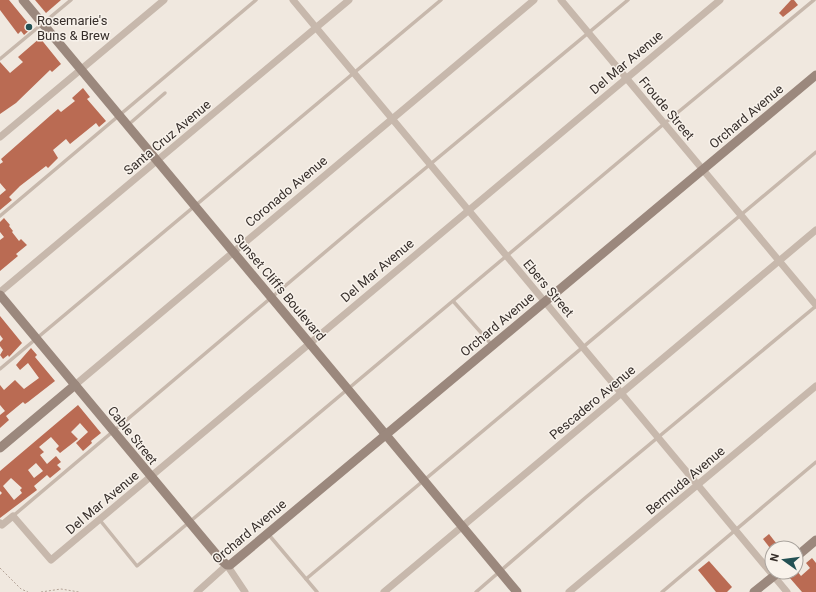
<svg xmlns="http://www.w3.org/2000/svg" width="816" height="592" font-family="Roboto,sans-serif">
	<rect width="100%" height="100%" fill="#f0e8df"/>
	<g fill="#ba6b53" fill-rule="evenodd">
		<path d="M0,0H9L32,28L24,35L21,31L18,34L0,10Z"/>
		<path d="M35,0H61L46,13Z"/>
		<path d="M791,0H794L798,5L783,17L779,13Z"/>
		<path d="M40,38L61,64L52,72L50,70L16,103L0,114V62L10,73L23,62L18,57Z"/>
		<path d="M83,88L90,97L87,99L106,121L99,127L96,123L70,144L66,139L53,150L58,158L48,168L46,166L20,186L9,197L12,200L0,210V195L6,190L0,183V164L3,162L1,159L51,115L58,109L61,112L75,101L72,98Z"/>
		<path d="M4,218L10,225L9,226L13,231L12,232L19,241L21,239L27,245L16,254L18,256L0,271V240L4,237L0,232V222Z"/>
		<path d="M0,316L22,343L9,357L8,355L3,359L0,355L3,350L0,346V342L3,339L0,335Z"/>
		<path d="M31,348L37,355L35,357L55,381L28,402L25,404L23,402L6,416L9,420L0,428V415L5,411L0,405V385L4,390L15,380L24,389L39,378L28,363L20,370L16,365Z"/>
		<path d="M78,405L101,433L91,441L92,443L83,451L76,443L88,432L80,423L71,432L78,439L60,453L56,449L59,446L51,437L39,447L44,452L40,455L47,464L56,456L61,462L57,465L61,469L50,478L47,475L34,486L37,490L0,518V495L2,493L0,491V471ZM36,463L43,471L34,478L28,470ZM11,478L22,488L20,490L22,493L14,500L3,486Z"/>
		<path d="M769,534L780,548H770L763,539Z"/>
		<path d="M812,558L816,563V592H802L789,577L797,571L801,576L810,568L806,563Z"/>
		<path d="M709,561L732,587L727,592H716L698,570Z"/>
	</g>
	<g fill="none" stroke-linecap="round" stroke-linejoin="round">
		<g stroke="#b3a296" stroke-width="1" stroke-dasharray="2 2" stroke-linecap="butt">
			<path d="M0,568L21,589L28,592"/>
			<path d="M41,592L61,589L79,592"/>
		</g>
		<g stroke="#c7b8ac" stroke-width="3.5">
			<path d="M0,59L71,0"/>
			<path d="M128,125L165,93"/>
			<path d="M0,216L256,0"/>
			<path d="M453,301L492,345"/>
			<path d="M0,369L441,0"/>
			<path d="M13,516L363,220L628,0"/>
			<path d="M99,519L137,566L665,123L814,0"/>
			<path d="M269,535L317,592"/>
			<path d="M306,579L816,152"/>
			<path d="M476,592L585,498L816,306"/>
			<path d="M662,592L816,462"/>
		</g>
		<g stroke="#c7b8ac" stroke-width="7">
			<path d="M293,0L787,592"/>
			<path d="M561,0L816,305"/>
			<path d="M0,137L164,0"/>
			<path d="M0,292L349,0"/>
			<path d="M75,385L534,0"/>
			<path d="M0,523L2,525L13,516L51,560L720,0"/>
			<path d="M197,592L227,565L245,592"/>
			<path d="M384,592L816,230"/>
			<path d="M569,592L816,386"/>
		</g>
		<g stroke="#9b887d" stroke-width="9">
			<path d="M23,0L517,592"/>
			<path d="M0,295L221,560L227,565H230L816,75"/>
			<path d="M0,448L75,385"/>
			<path d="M796,557L816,540"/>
			<path d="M754,592L779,572"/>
		</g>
	</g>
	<circle fill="#235154" stroke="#f8f2eb" stroke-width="1.5" cx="29" cy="27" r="4"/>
	<g text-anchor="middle" stroke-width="3" stroke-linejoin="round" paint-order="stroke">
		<g font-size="13" fill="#362e2a" stroke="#f8f2eb" text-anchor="start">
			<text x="37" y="25">Rosemarie's<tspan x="37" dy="15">Buns &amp; Brew</tspan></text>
		</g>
		<g font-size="13" fill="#362e2a" stroke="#f8f2eb">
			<text transform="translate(626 62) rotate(-40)" y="5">Del Mar Avenue</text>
			<text transform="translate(667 108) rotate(50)" y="5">Froude Street</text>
			<text transform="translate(746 116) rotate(-40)" y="5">Orchard Avenue</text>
			<text transform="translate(167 137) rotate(-40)" y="5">Santa Cruz Avenue</text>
			<text transform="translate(286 191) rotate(-40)" y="5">Coronado Avenue</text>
			<text transform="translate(377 270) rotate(-40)" y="5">Del Mar Avenue</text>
			<text transform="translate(280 287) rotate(50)" y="5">Sunset Cliffs Boulevard</text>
			<text transform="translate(549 288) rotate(50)" y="5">Ebers Street</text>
			<text transform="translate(497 324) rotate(-40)" y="5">Orchard Avenue</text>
			<text transform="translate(592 402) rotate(-40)" y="5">Pescadero Avenue</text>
			<text transform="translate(133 435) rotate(51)" y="5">Cable Street</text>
			<text transform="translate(685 480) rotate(-40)" y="5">Bermuda Avenue</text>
			<text transform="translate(102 502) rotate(-40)" y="5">Del Mar Avenue</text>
			<text transform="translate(249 531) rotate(-40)" y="5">Orchard Avenue</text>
		</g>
	</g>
	<g transform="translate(784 560) rotate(284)"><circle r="19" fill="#f8f2eb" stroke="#aaa49e"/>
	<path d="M0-3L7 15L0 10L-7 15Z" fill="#235154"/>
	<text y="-6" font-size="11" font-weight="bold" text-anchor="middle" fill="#362e2a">N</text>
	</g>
</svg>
